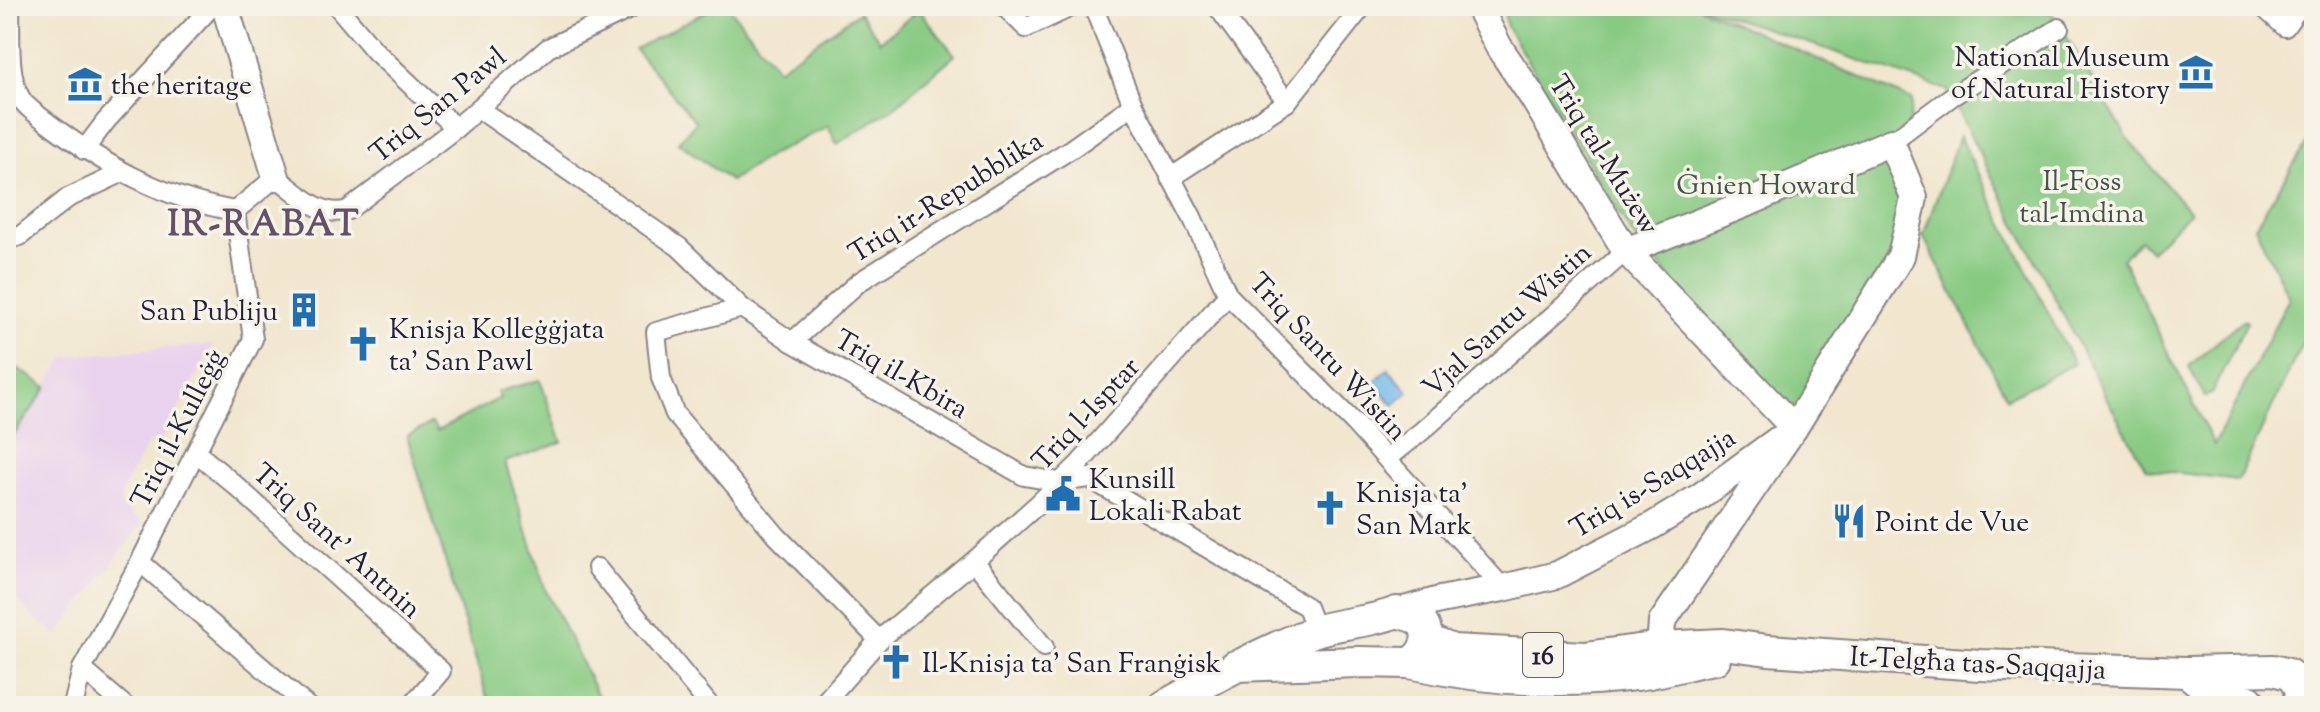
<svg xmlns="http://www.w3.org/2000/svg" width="2320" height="712" font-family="'Sorts Mill Goudy',serif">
	<rect width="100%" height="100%" fill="#f7f3e8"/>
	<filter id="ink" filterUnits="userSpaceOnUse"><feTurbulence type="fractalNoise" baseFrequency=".0125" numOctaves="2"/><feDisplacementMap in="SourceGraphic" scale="16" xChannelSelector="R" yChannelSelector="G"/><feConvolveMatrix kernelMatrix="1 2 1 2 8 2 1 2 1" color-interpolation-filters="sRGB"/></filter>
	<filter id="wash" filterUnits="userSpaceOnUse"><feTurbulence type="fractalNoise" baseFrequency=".006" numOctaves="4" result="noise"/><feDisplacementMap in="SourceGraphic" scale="32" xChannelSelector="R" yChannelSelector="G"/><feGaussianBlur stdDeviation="1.8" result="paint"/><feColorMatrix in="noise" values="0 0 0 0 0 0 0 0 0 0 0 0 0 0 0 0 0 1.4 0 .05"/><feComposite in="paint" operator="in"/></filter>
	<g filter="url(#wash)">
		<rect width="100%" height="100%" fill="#f1e6ce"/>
		<path fill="#e9d2ed" d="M213,344L159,445L150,440L121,492L120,505L143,523L57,635L34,618L6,587V448L66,356Z"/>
		<g fill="#87ca82" stroke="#54765e" stroke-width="2">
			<path d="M716,6H728L778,69L859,12L880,41L919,10L955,55L893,108L837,144L828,126L772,154L730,181L678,142L696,122L635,49Z"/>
			<path d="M1503,6H1696L1912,100L1894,250L1794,418L1631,233L1507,27Z"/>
			<path d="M1699,6H2048L2128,139L2190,212L2151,251L2140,240L2122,259L2214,445L2289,298L2255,226L2314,132V318L2238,480L2146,469L2106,397L1947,90Z"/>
			<path d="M1959,136L2074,364L2007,398L1923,236Z"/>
			<path d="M2244,319L2247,322L2211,394L2204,397L2189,366Z"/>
			<path d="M6,361L47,387L6,447Z"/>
			<path d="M540,380L562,442L505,462L546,591L603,706H490L407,436L432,423L437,431L500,398L497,392Z"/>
		</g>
		<path fill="#75bcec" stroke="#4c6f94" stroke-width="2" d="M1388,369L1409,392L1394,405L1373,383Z"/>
	</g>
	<g filter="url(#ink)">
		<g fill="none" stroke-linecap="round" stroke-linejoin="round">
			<g stroke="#8a8484" stroke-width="22">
				<g id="street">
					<path d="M10,6C11,32 7,74 20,97C25,107 38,115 47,122C104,165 164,199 235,211"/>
					<path d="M337,6L375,51L456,128"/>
					<path d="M1004,6L1026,28L1073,6"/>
					<path d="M1093,6L1133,105L1192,217L1228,295L1354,423L1503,588"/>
					<path d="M1217,6L1287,102"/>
					<path d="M2262,6L2285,27L2300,6"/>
					<path d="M479,109L679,247L742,308L792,342L1024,476L1059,482L1089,478L1307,607L1316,630"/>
					<path d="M1891,142L1951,97L2059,28"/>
					<path d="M84,150L106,121L212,6"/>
					<path d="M1170,178L1287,102L1363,6"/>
					<path d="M235,211L276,177C297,192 321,219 348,210L456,128L548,48L636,6"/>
					<path d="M6,240L20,236L68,198L121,173"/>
					<path d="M742,308L656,332L661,378L675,414L776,535L879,640"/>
					<path d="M792,342L859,282L1071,149L1133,105"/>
					<path d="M197,453L235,485L441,671L411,706"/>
					<path d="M1387,459L1422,431L1626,251"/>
					<path d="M974,561L1044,647"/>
					<path d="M140,562L307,706"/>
					<path d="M597,568L710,706"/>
					<path d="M82,669L125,706"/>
					<path d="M73,706L82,669L140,562L253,339L235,211"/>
					<path d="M821,706L879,640L974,561L1038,504L1079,464L1228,295"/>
				</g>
			</g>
			<g stroke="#8a8484" stroke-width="30">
				<g id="secondary">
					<path d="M225,6L276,177"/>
					<path d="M1478,6L1499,47L1532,96L1626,251L1794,428"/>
					<path d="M1626,251L1750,202L1891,142L1914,198L1901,256L1794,428L1662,622L1660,647"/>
					<path d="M1397,612L1440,600L1503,588L1557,575L1652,526L1701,496L1778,440"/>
				</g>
			</g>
			<g stroke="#8a8484" stroke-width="34">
				<g id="primary">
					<path d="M1427,640L1453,650L1585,657L1660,647L1723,644L1768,650L1980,665L2187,672L2273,670L2288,674L2294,679L2298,686L2300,695L2297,706"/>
					<path d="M1409,663C1482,679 1562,685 1636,675C1663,672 1689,663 1715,659"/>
					<path d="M2187,672L2213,693L2249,701"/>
					<path d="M1164,706C1212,679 1261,652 1313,632C1340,622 1370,623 1397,612C1403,614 1412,616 1417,619C1435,631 1425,655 1409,663L1359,662L1235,666"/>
				</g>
			</g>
			<use href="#street" stroke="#fff" stroke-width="18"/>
			<use href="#secondary" stroke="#fff" stroke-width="26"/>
			<use href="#primary" stroke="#fff" stroke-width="30"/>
		</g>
	</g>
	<defs>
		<g id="museum-bare" transform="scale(2.76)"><path d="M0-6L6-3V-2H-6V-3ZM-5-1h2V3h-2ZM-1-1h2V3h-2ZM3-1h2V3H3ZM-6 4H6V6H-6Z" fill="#1f6fb2" stroke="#f7f3e8" stroke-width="2.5" paint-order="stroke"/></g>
		<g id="building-bare" transform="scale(2.76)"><path d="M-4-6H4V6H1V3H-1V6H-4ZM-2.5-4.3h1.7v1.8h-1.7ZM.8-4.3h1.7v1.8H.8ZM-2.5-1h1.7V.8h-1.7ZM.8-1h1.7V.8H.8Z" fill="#1f6fb2" stroke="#f7f3e8" stroke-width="2.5" paint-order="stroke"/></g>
		<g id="church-bare" transform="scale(2.76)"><path d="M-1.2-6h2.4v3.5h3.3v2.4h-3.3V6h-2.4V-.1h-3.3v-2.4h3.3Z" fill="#1f6fb2" stroke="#f7f3e8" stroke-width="2.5" paint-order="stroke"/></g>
		<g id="civic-bare" transform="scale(2.76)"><path d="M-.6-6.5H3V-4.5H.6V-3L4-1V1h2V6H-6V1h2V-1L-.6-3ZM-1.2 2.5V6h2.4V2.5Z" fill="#1f6fb2" stroke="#f7f3e8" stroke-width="2.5" paint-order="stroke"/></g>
		<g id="restaurant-bare" transform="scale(2.76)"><path d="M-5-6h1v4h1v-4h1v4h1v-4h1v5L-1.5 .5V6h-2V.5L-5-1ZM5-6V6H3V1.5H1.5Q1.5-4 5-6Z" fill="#1f6fb2" stroke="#f7f3e8" stroke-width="2.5" paint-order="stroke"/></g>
	</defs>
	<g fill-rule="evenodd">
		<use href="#museum-bare" x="2196" y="72"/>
		<use href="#museum-bare" x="85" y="84"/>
		<use href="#building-bare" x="304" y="310"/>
		<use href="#church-bare" x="363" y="344"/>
		<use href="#civic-bare" x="1063" y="494"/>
		<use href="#church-bare" x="1330" y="508"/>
		<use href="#restaurant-bare" x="1849" y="521"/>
		<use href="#church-bare" x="896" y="662"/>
	</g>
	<g text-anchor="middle" stroke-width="7" stroke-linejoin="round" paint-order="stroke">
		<rect fill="#f7f3e8" stroke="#62616f" stroke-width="2" x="1523" y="633" width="40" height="44" rx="6"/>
		<g font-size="26" font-weight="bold" fill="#22223b">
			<text x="1543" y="664">16</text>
		</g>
		<g font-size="28" fill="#22223b" stroke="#f7f3e8" text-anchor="start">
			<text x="2170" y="66" text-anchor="end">National Museum<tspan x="2170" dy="32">of Natural History</tspan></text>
			<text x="111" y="94">the heritage</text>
			<text x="278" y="320" text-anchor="end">San Publiju</text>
			<text x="389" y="338">Knisja Kolleġġjata<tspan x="389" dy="32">ta' San Pawl</tspan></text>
			<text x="1089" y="488">Kunsill<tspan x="1089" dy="32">Lokali Rabat</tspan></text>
			<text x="1356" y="502">Knisja ta'<tspan x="1356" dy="32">San Mark</tspan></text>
			<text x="1875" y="531">Point de Vue</text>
			<text x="922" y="672">Il-Knisja ta' San Franġisk</text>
		</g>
		<g font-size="28" fill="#22223b" stroke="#f7f3e8">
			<text transform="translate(437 104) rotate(-39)" y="10">Triq San Pawl</text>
			<text transform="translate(1605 154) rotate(58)" y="10">Triq tal-Mużew</text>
			<text transform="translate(945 196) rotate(-32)" y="10">Triq ir-Repubblika</text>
			<text transform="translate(1506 319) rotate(-42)" y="10">Vjal Santu Wistin</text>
			<text transform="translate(1329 356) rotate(47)" y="10">Triq Santu Wistin</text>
			<text transform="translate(902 373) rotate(30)" y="10">Triq il-Kbira</text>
			<text transform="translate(1085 413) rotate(-47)" y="10">Triq l-Isptar</text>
			<text transform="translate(177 428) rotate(-63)" y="10">Triq il-Kulleġġ</text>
			<text transform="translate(1652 482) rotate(-31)" y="10">Triq is-Saqqajja</text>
			<text transform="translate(338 540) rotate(42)" y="10">Triq Sant' Antnin</text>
			<text transform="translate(1978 662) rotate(3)" y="10">It-Telgħa tas-Saqqajja</text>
		</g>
		<g font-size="28" fill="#405450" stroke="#f7f3e8">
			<text x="2082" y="190">Il-Foss<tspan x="2082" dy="32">tal-Imdina</tspan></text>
			<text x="1766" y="194">Ġnien Howard</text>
		</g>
		<g font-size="36" font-weight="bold" letter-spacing="2" fill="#645068" stroke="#f7f3e8">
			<text x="264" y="235">IR-RABAT</text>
		</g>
	</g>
	<rect width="2320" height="712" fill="none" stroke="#f7f3e8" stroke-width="32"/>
</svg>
